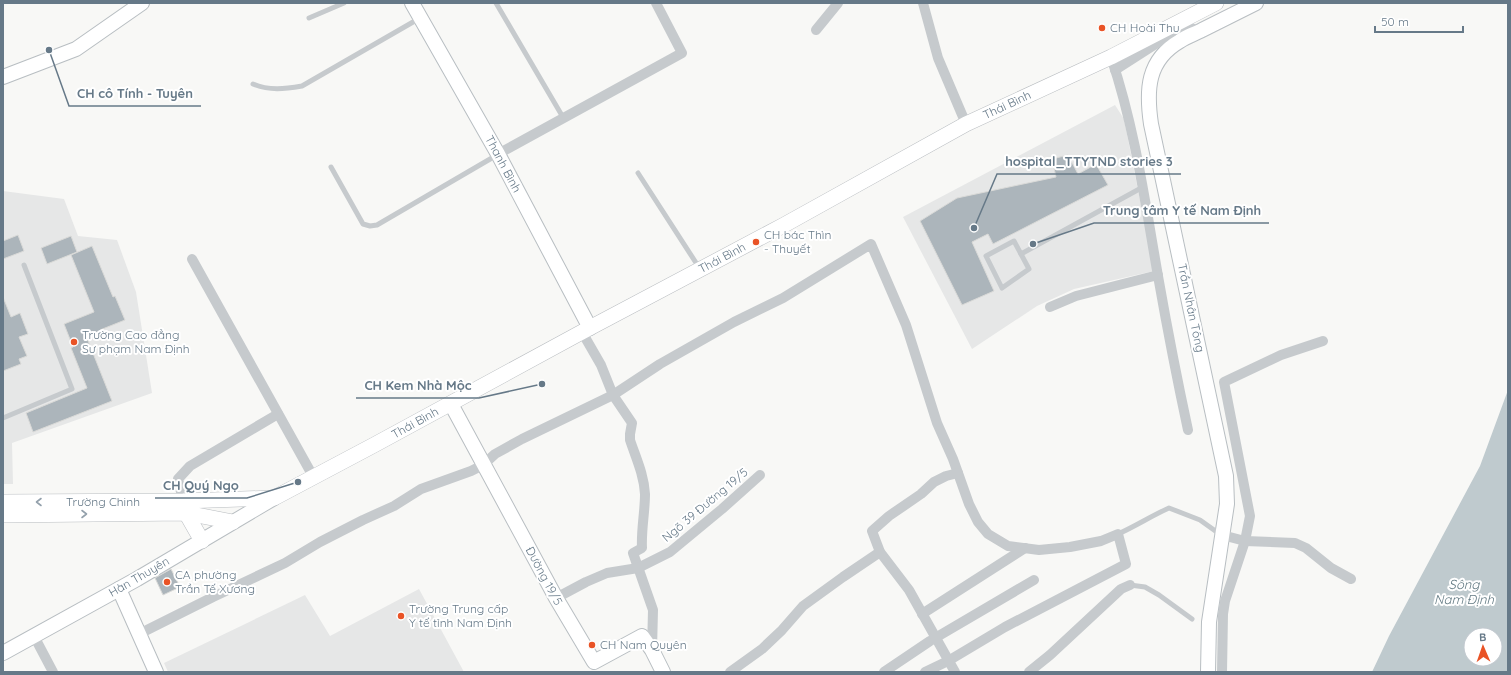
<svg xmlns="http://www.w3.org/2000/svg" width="1511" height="675" font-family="Quicksand,sans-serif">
	<rect width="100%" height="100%" fill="#f8f8f6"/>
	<g fill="#e6e7e7">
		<path d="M1115,105L1124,119L1154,271L1074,289L1037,306L972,349L903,217Z"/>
		<path d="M3,191L64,199L78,236L117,240L136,292L152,393L12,443L13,484H3Z"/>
		<path d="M419,589L464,672H168L164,663L305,595L330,636Z"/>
	</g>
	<path fill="#bfcace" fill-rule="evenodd" d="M1508,390V672H1372L1389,636L1480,466ZM1471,635H1495V659H1471Z"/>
	<g fill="#acb5bb" stroke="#dadad8">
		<path d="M1068,155L1078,174L1096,164L1108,185L993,244L988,234L972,242L994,291L962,305L920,221L957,198L1056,177L1052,159Z"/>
		<path d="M18,235L24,251L3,259V241Z"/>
		<path d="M71,236L77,252L47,264L41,248Z"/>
		<path d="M92,246L113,297L115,296L125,320L100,330L101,332L87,338L112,401L33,432L26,413L87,388L71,348L73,347L64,324L94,312L71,255Z"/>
		<path d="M3,297L11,317L20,313L28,334L19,337L27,356L19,359L21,364L3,371Z"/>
		<path d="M171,569L180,587L163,595L155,578Z"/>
	</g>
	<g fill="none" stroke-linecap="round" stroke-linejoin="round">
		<g stroke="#b8bec2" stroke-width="16">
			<g id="secondary">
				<path d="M412,3L498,154L590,328"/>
				<path d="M3,77L76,49L142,3"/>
				<path d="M451,404L556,598L594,662L642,636L652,650L663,672"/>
				<path d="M119,589L156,672"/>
				<path d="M3,653L137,579L274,498"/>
				<path d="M1208,672L1209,622L1227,504L1226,476L1151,124C1146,90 1147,60 1180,41C1187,36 1195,34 1202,30C1220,21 1238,12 1256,3"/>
			</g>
		</g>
		<g stroke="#b9bdc1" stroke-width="16">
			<g id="primary">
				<path d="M3,502L183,501L274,498L374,445L582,332L784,225L966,124L1111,57L1216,3"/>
				<path d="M186,513L202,541"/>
				<path d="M3,515L186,513L233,522"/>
			</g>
		</g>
		<g stroke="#c6cacd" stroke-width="5">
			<path d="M496,3L564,119"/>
			<path d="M309,18L344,3"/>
			<path d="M253,84C269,91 285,89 302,86L420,18"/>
			<path d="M331,167L363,224L370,226L377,225L497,155"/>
			<path d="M638,173L700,269"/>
			<path d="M1014,241L1029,269L1002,288L986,256Z"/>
			<path d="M1021,254L1143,187"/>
			<path d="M3,418L72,389L24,265"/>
			<path d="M1118,534C1136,526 1151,516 1169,508L1200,520L1221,535"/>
			<path d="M1130,585L1145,587L1159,595L1192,619"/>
		</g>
		<g stroke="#c6cacd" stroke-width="10">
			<path d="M923,3L938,58L966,124"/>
			<path d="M816,30L838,3"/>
			<path d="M1111,57C1135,128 1145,202 1158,276C1167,327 1177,379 1188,430"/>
			<path d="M1115,70L1179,29L1191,28L1200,31"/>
			<path d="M498,154L682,53L656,3"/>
			<path d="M192,259L314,478"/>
			<path d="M1050,307L1076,296L1158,275"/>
			<path d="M582,332L601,365L613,395L632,423L630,434V440C636,458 644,475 645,494C645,512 641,530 642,548L633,553L653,610L652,650"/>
			<path d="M184,505L178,479L190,466L278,414"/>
			<path d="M1222,535L1245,541L1295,543L1306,548L1331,568L1351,579"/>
			<path d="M556,598L586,582L607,573L638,568L670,552L722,509L760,475"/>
			<path d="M922,614L1025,548"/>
			<path d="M139,634L213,597L285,563L320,542L363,520L394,506L421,489L471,471L483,465L495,454L522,439L613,395L660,364L734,322L783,298L871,244L906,325L937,423L953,459L969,504L978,522L988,534L1008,546L1039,550L1070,547L1101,541L1118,534L1126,564L1005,627L948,661L925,672"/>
			<path d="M34,636L53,672"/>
			<path d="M730,672L762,649L782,630L803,606L843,577L880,552"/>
			<path d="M884,672L930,641L1034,580"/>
			<path d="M955,672L909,590L880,552L872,531L889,516L921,494L934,482L946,476L958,473"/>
			<path d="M1029,672L1050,655L1121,589L1130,585"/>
			<path d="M1222,672L1223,614L1225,601L1245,541L1250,516L1224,382L1281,355L1323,341"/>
		</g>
		<use href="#secondary" stroke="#fff" stroke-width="14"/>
		<use href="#primary" stroke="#fff" stroke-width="15"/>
	</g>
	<defs><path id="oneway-chevron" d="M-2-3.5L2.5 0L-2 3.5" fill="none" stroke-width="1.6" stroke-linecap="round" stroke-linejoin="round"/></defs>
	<g stroke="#94a1ac">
		<use href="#oneway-chevron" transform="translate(39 502) rotate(180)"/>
		<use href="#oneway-chevron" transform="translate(84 514)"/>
	</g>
	<g fill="#e95326" stroke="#fff" stroke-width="1.5">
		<circle cx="1102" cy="28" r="4"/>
		<circle cx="756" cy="242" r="4"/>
		<circle cx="74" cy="342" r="4"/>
		<circle cx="167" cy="582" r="4"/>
		<circle cx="401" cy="616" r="4"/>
		<circle cx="592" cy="645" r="4"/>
	</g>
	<g text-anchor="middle" stroke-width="4" stroke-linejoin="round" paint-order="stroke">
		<g font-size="12" fill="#667988" stroke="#fff" text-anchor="start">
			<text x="1110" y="32">CH Hoài Thu</text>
			<text x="764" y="239">CH bác Thìn<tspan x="764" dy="14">- Thuyết</tspan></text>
			<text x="82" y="339">Trường Cao đẳng<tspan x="82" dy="14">Sư phạm Nam Định</tspan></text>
			<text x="175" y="579">CA phường<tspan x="175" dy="14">Trần Tế Xương</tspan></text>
			<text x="409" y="613">Trường Trung cấp<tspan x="409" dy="14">Y tế tỉnh Nam Định</tspan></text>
			<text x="600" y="649">CH Nam Quyên</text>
		</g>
		<g font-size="12" fill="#667988" stroke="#fff">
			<text transform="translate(1007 105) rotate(-25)" y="4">Thái Bình</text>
			<text transform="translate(503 164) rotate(62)" y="4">Thanh Bình</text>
			<text transform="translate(722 258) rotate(-28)" y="4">Thái Bình</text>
			<text transform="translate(1191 308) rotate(78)" y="4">Trần Nhân Tông</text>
			<text transform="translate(415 423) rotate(-29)" y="4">Thái Bình</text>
			<text x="103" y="506">Trường Chinh</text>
			<text transform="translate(705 505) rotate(-40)" y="4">Ngõ 39 Đường 19/5</text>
			<text transform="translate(544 576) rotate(62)" y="4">Đường 19/5</text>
			<text transform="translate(139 577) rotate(-30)" y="4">Hàn Thuyên</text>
		</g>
		<g font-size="13" font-style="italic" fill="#637a83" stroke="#fff">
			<text x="1464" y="589">Sông<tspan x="1464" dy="15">Nam Định</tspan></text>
		</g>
	</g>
	<path fill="none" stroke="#667988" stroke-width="1.5" d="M49 50L69 106H201M974 228L997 174H1181M1033 244L1094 223H1269M542 384L479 398H356M298 482L247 498H155"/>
	<g fill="#667988" stroke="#fff" stroke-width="1.5">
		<circle cx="49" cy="50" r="4"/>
		<circle cx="974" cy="228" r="4"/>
		<circle cx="1033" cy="244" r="4"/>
		<circle cx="542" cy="384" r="4"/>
		<circle cx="298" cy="482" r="4"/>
	</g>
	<g font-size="13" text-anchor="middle" font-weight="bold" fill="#667988" stroke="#fff" stroke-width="4" stroke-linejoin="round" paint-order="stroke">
		<text x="135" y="98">CH cô Tính - Tuyên</text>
		<text x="1089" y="166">hospital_TTYTND stories 3</text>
		<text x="1182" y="215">Trung tâm Y tế Nam Định</text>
		<text x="418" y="390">CH Kem Nhà Mộc</text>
		<text x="201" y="490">CH Quý Ngọ</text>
	</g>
	<rect width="1511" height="675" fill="none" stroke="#667988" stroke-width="8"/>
	<g transform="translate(1483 647) rotate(358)"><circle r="19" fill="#ffffff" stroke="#c2c9cf"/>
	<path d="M0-3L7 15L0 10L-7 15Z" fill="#e95326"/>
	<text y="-6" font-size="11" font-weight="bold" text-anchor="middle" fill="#667988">B</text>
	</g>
	<path d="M1375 26v6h88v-6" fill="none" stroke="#667988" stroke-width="2"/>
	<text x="1381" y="26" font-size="12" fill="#667988" stroke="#ffffff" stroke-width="3" paint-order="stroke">50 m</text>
</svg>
